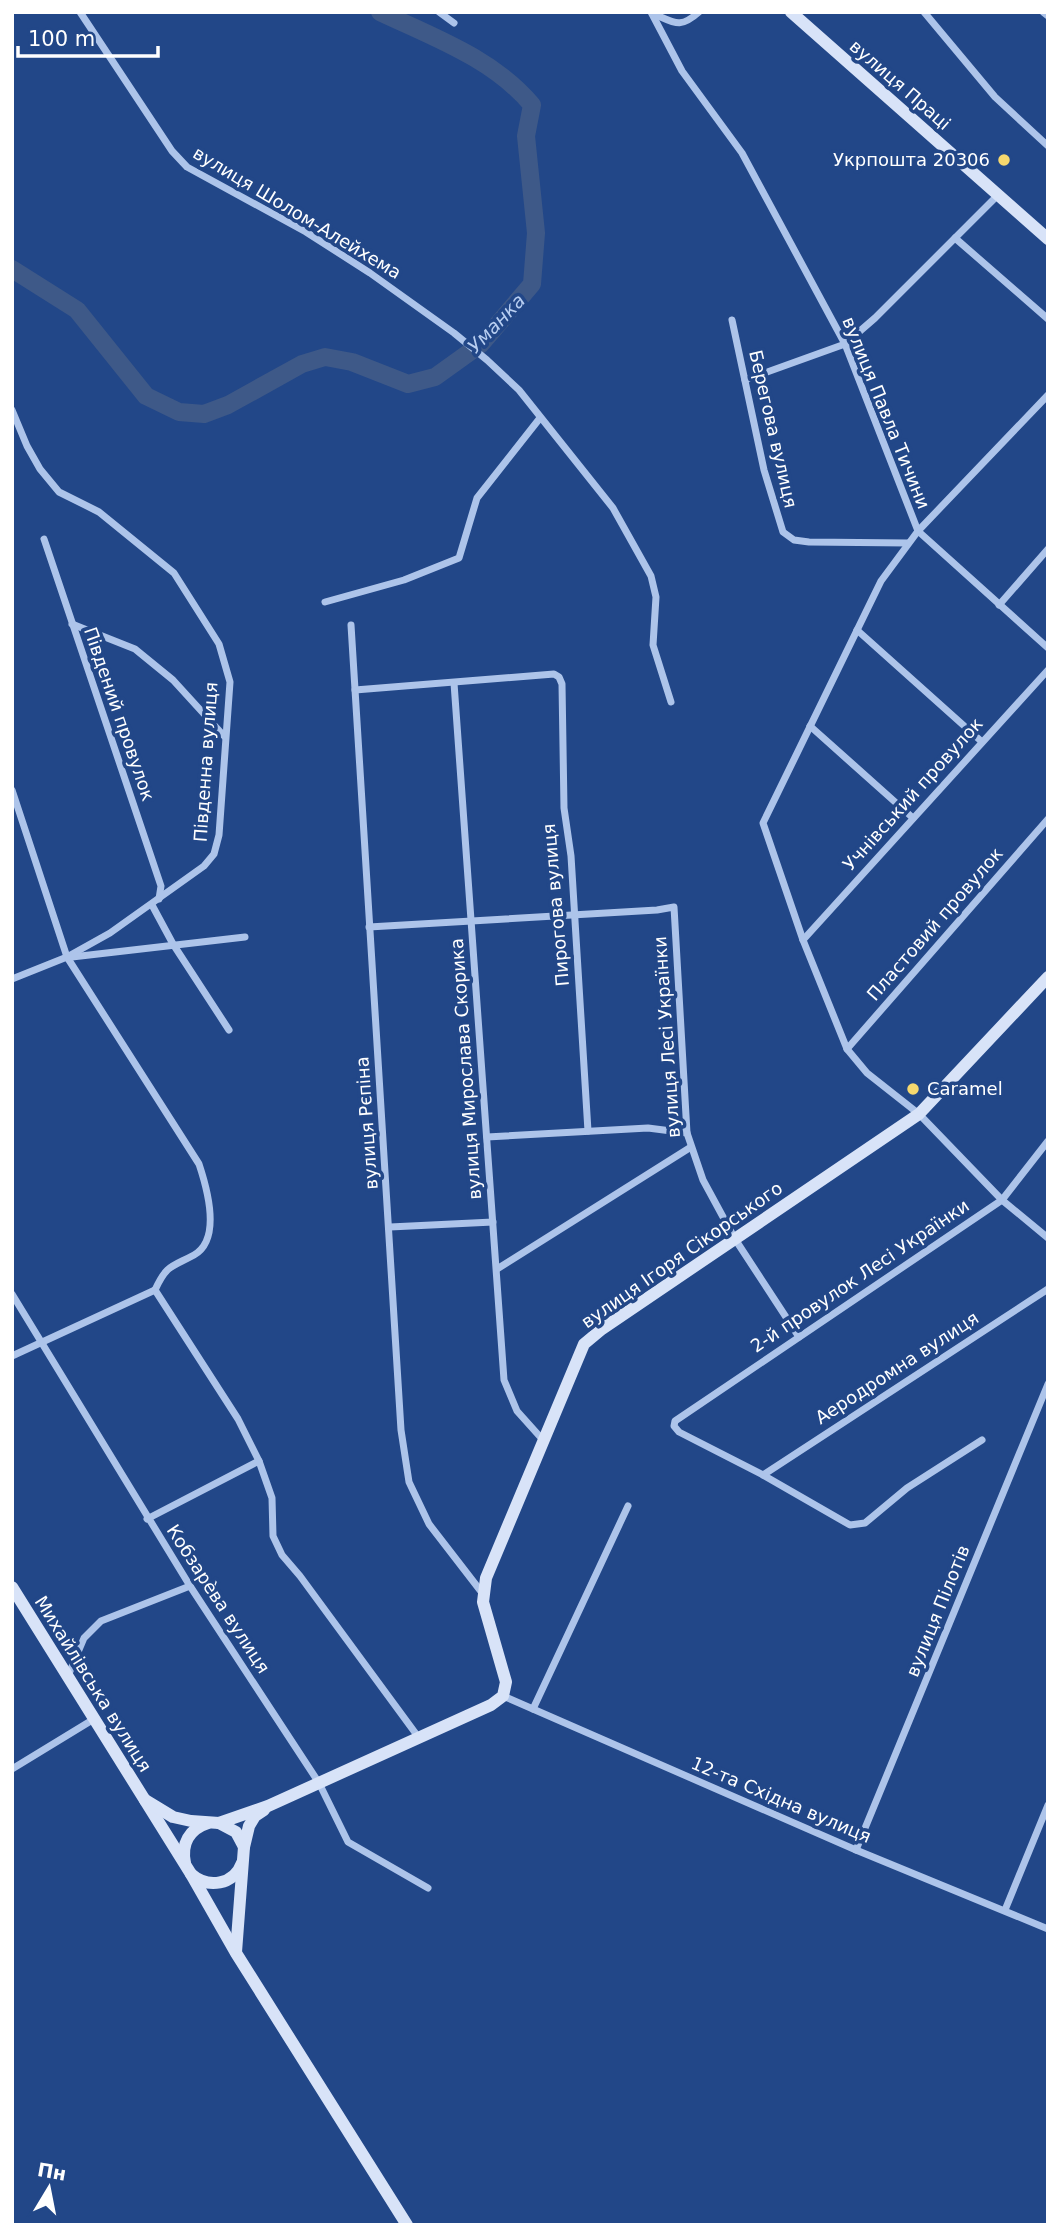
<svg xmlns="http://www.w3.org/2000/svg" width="1060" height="2237" font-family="'DejaVu Sans',sans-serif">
	<rect width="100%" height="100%" fill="#224788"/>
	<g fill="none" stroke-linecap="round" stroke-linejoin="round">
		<path stroke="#3e5988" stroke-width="18" d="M12,269L77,310L146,396L179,412L204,414L228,405L302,364L325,357L352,362L408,384L435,377L481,344L532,284L536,233L526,136L532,105C494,59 433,37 380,12"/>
		<g stroke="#adc4ea" stroke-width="7">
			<path d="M80,12L172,151L187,167L306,232L370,273L454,333L487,360L519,390L613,508L651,576L656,597L653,645L671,702"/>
			<path d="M439,12L454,23"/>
			<path d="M651,12L682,71L742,153L845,344L918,531L1048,648"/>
			<path d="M924,12L995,97L1048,146"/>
			<path d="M1043,12L1048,16"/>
			<path d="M654,14C675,23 680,29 699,12"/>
			<path d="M955,238L1048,319"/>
			<path d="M732,320L764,470L783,532L794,540L809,542L908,543"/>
			<path d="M745,380L845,344L875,318L998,195"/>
			<path d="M1048,395L918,531L881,581L763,823L803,940L847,1049L867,1073L919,1114L1002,1200L1048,1238"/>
			<path d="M12,410L27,446L40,469L59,492L99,512L174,573L219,644L230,682L219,835L214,854L204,866L110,933L67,957L12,979"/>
			<path d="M44,539L161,886L159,899"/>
			<path d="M325,602L404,580L459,558L477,498L540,418"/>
			<path d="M999,605L1048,549"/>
			<path d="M72,624L135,649L173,680L225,737"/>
			<path d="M351,625L401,1430L409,1482L429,1524L483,1594"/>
			<path d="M857,630L981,741"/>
			<path d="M454,683L504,1380L517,1411L543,1440"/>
			<path d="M355,690L554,674L559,677L562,684L564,808L571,856L588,1131"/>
			<path d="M810,726L913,818"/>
			<path d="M12,790L67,957L199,1164C207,1188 222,1239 194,1255C172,1267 167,1264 155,1290"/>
			<path d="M152,905L173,944L229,1030"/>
			<path d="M369,927L657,910L674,907L687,1133L703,1180L735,1239L799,1337"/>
			<path d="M803,940L1048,670"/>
			<path d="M72,957L245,937"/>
			<path d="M847,1049L1048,819"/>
			<path d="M487,1137L648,1128L687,1133"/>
			<path d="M390,1227L493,1222"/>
			<path d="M497,1269L691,1147"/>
			<path d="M155,1290L238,1419L259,1461L272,1498L273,1536L282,1555L300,1576L419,1738"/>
			<path d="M12,1294L190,1586L319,1783L348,1842L428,1888"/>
			<path d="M12,1356L155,1290"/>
			<path d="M982,1440L907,1488L865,1523L850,1525L763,1475L679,1432L674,1426L675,1421L1002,1200L1048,1141"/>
			<path d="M763,1475L1048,1289"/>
			<path d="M147,1519L259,1461"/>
			<path d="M68,1676L84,1638L101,1621L190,1586"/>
			<path d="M503,1696L856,1850L1048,1929"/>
			<path d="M533,1709L628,1506"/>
			<path d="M12,1769L94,1719"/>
			<path d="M856,1850L1048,1384"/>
			<path d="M1005,1910L1048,1805"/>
		</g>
		<g stroke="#d8e3f8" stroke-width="12">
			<path d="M791,12L1048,239"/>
			<path d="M12,1587L191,1874L236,1953L407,2225"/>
			<path d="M145,1800L173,1817L191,1821L219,1823L268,1806L491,1705L503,1696L506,1682L483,1602L486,1578L584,1344L602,1329L919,1114L1048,977"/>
			<path d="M219,1823L236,1832L244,1847"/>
			<path d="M185,1863C181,1844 189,1829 208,1823"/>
			<path d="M191,1874C208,1889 234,1885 242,1863"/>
			<path d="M236,1952L244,1847L249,1826L255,1816L264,1810"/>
		</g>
	</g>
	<g fill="#f6d86e" stroke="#224788" stroke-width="2.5">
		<circle cx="1004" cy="160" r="7"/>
		<circle cx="913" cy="1089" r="7"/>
	</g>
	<g text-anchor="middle" stroke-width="7" stroke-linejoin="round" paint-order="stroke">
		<g font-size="18" fill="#fff" stroke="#224788">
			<text transform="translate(900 85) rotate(41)" y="6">вулиця Праці</text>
			<text transform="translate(297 213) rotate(31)" y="6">вулиця Шолом-Алейхема</text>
			<text transform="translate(886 413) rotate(68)" y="6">вулиця Павла Тичини</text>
			<text transform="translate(773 429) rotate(77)" y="6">Берегова вулиця</text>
			<text transform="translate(119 714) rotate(71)" y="6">Південий провулок</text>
			<text transform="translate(206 762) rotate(-86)" y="6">Південна вулиця</text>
			<text transform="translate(913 794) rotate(-48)" y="6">Учнівський провулок</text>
			<text transform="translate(556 905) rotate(-95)" y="6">Пирогова вулиця</text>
			<text transform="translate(935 924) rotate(-49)" y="6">Пластовий провулок</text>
			<text transform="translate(667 1037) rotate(-94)" y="6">вулиця Лесі Українки</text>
			<text transform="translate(466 1069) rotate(-94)" y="6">вулиця Мирослава Скорика</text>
			<text transform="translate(367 1123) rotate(-94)" y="6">вулиця Рєпіна</text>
			<text transform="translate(682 1255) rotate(-35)" y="6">вулиця Ігоря Сікорського</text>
			<text transform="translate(860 1276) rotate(-34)" y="6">2-й провулок Лесі Українки</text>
			<text transform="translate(897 1368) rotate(-33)" y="6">Аеродромна вулиця</text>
			<text transform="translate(218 1599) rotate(57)" y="6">Кобзарèва вулиця</text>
			<text transform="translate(938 1611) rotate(-68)" y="6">вулиця Пілотів</text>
			<text transform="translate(93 1684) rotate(58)" y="6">Михайлівська вулиця</text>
			<text transform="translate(781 1800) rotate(23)" y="6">12-та Східна вулиця</text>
		</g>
		<g font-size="18" fill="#fff" stroke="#224788" text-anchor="end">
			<text x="990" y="166">Укрпошта 20306</text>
			<text x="927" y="1095" text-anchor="start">Caramel</text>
		</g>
		<g font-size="19" font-style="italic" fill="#b8cef1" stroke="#224788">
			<text transform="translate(496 323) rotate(-46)" y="7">Уманка</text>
		</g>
	</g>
	<rect width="1060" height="2237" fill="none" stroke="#ffffff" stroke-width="28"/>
	<g transform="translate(49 2188) rotate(10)" stroke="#224788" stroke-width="5" paint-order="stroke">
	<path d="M0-5L12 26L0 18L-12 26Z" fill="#ffffff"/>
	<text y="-10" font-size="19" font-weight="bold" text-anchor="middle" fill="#ffffff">Пн</text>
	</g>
	<path d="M18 46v10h140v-10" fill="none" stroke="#ffffff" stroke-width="3.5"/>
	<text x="28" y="46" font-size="21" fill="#ffffff" stroke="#224788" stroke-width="5" paint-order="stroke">100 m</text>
</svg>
